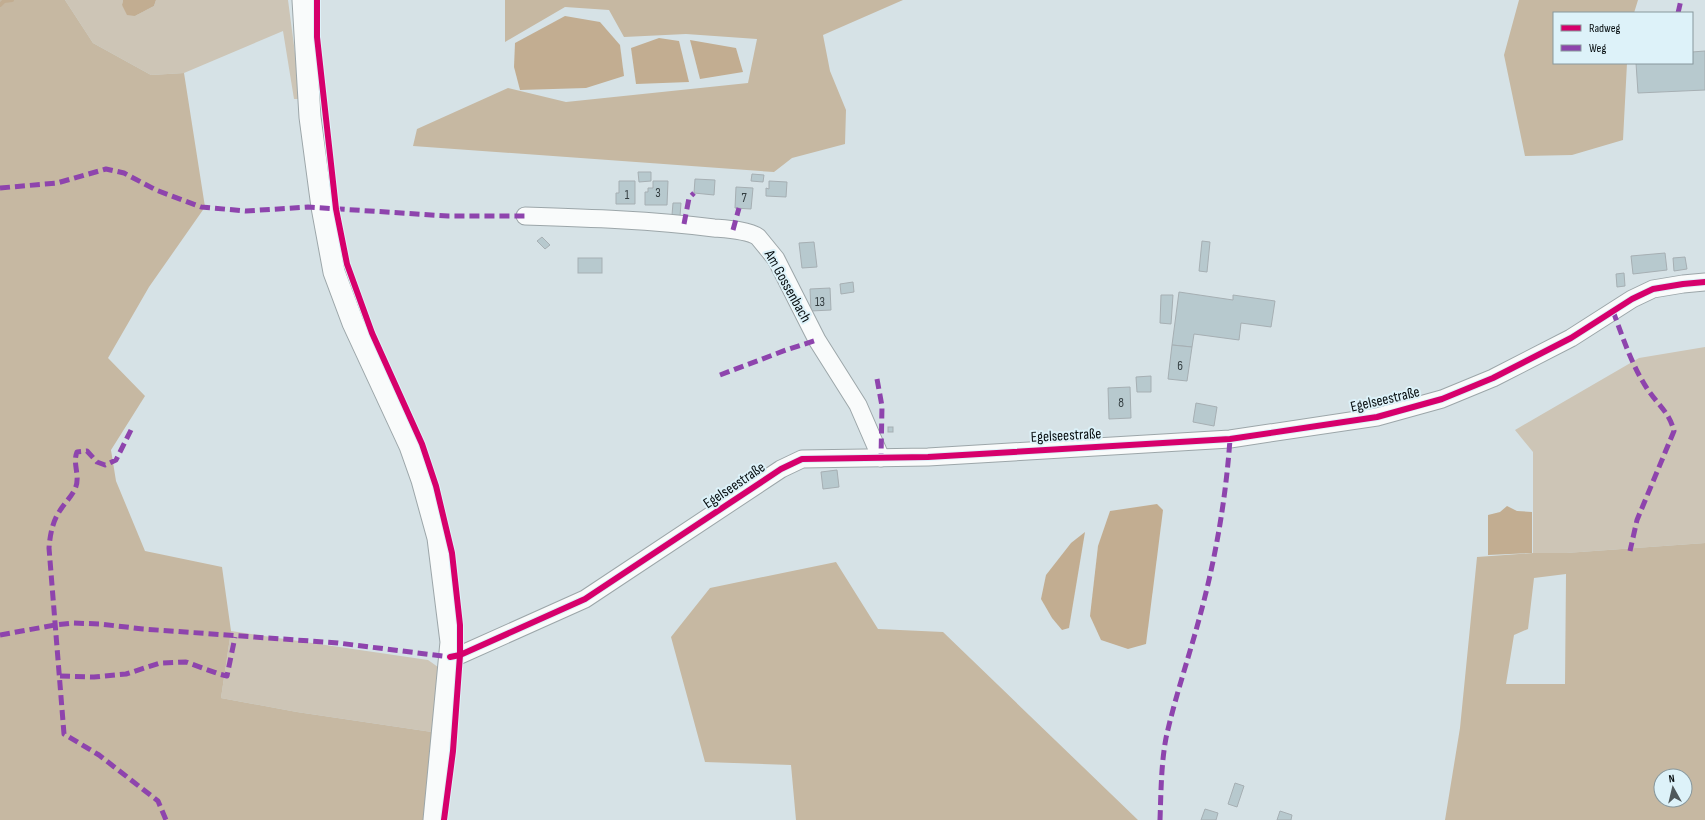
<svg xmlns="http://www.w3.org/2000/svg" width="1705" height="820" font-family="'Sofia Sans Condensed',sans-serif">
	<rect width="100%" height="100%" fill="#d6e2e6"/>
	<g fill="#cdc5b6">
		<path d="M65,0H123L122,5L135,16L154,6L156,0H288L301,99H294L283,31L184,73L151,75L93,43Z"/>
		<path d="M1705,347V543L1566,553H1533V452L1515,430L1639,358Z"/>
		<path d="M231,631L428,660L438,667L432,732L297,712L221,698Z"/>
	</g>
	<g fill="#c6b8a2" fill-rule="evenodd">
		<path d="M0,0H65L93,43L151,75L184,73L205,207L149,287L108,358L145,396L111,450L116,481L145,551L222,567L231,631L221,698L297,712L432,732L424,820H0Z"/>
		<path d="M505,0H903L823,35L830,71L846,110L845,144L792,158L774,172L413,146L417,129L508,88L566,102L748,83L757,39L686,34L624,37L609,10L565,7L505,42Z"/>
		<path d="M1519,0H1638L1634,13H1554V63H1627L1623,140L1572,155L1525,156L1504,55Z"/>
		<path d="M1705,543V820H1445L1460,728L1477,557L1533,553H1566ZM1566,574L1565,684H1506L1514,635L1528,629L1534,578ZM1661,776H1685V800H1661Z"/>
		<path d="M836,562L878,629L943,632L1138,820H796L791,765L705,762L671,637L710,588Z"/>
	</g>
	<g fill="#c2ad91">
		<path d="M123,0H156L154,6L135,16L127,15L122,5Z"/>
		<path d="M565,16L600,22L620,45L624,76L586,88L520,90L514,67L515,43Z"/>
		<path d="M659,38L679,41L689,82L636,84L631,48Z"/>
		<path d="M690,40L736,48L743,72L700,79Z"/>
		<path d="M1157,504L1163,510L1146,644L1128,649L1101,640L1090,616L1098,546L1110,511Z"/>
		<path d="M1507,506L1517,511L1532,512V553L1488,555V515L1500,512Z"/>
		<path d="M1085,532L1069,628L1062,630L1052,618L1041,599L1046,575L1071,543Z"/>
	</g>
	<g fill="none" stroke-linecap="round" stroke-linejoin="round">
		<path stroke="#c2ad91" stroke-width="4" d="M0,5L4,1L12,0"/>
	</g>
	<g fill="#b7c9ce" stroke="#a6afb3">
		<path d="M1705,51V90L1638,93L1636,63H1692V52Z"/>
		<path d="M638,172H651V181L639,182Z"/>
		<path d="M752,174L764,175L763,182L751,181Z"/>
		<path d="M695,179L715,180L714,195L694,193Z"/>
		<path d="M619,181H635V204H616V193H619Z"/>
		<path d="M653,181H668L667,205H645V192H648V188H653Z"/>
		<path d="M769,181L787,182L786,197L766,196V188L769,189Z"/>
		<path d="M736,187L753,188L751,209L735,208Z"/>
		<path d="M673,203H681L680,216L672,215Z"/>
		<path d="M542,237L550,245L545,249L537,241Z"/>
		<path d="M1202,241L1210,242L1207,272L1199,271Z"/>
		<path d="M814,242L817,267L802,268L799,243Z"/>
		<path d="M1665,253L1667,270L1633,274L1631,256Z"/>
		<path d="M1685,257L1687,269L1674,271L1673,258Z"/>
		<rect x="578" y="258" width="24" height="15"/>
		<path d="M1624,273L1625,286L1617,287L1616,274Z"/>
		<path d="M853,282L854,292L841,294L840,284Z"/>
		<path d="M830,288L831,310L811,311L810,289Z"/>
		<path d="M1179,292L1233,300V295L1275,301L1271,327L1241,323L1239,340L1194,334L1192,347L1172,345Z"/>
		<path d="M1161,295H1173L1171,324L1160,323Z"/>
		<path d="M1172,345L1192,347L1187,381L1168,379Z"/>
		<path d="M1151,376V392H1137L1136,377Z"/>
		<path d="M1130,387L1131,418L1109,419L1108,388Z"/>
		<path d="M1196,403L1217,407L1214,426L1193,422Z"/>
		<rect x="888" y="427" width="5" height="5"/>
		<path d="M837,470L839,487L823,489L821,472Z"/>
		<path d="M1235,783L1244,786L1237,807L1228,804Z"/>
		<path d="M1205,809L1218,813L1216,820H1201Z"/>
		<path d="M1280,811L1292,815L1291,820H1277Z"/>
	</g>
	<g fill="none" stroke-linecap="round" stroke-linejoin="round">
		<g stroke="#9ca6a9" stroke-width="19">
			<g id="minor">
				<path d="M525,216C588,218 651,220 714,228C726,229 748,230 758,237L776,259L817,340L858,405L881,458"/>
				<path d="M450,657L460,655L585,599L781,469L802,459L928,457L1230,439L1377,417L1442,399L1493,378L1571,338L1632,299L1653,289L1683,284L1705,282"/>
			</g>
		</g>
		<g stroke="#9ca6a9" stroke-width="23">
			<path id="tertiary" d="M303,0L310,117L322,207L334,272L353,323L410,446L422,480L438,538L451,642L434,820"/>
		</g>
		<use href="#minor" stroke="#f9fbfb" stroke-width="17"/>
		<use href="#tertiary" stroke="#f9fbfb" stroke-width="21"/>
		<g stroke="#8e44ad" stroke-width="5" stroke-dasharray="10 5" stroke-linecap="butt">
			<path d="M1678,13L1681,0"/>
			<path d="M0,188L57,183L106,169L124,173L156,190L201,207L246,211L308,207L448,216H525"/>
			<path d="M684,224L689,198L694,193"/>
			<path d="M733,230L739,208"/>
			<path d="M1613,311C1623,338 1632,366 1648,390C1659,406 1669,412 1674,431L1637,520L1630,551"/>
			<path d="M720,375L786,350L817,340"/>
			<path d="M877,379L882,406L881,458"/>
			<path d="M131,430L116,460L105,465L97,462L87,451L77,452C72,464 81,476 75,489C71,497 64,504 59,512C52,523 50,536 49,548L64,734L99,755L158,801L166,820"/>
			<path d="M0,635L55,625L73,623L100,624L143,629L338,643L450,657"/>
			<path d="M60,676L94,677L126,674L160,663L186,662L219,674L227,676L235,637"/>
			<path d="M1160,820C1161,793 1161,765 1166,738C1175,697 1190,654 1201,612C1216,556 1226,497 1230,439"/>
		</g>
		<g stroke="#ddf2f9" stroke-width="8">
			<g id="cycleway">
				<path d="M317,0V37L336,209L347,264L372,333L422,444L436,486L452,553L460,625V655L453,751L444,820"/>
				<path d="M450,657L460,655L585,599L781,469L802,459L928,457L1230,439L1377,417L1442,399L1493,378L1571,338L1632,299L1653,289L1683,284L1705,282"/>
			</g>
		</g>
		<use href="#cycleway" stroke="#d6006c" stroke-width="6"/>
	</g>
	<g text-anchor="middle" stroke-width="4" stroke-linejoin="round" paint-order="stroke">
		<g font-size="13" fill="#333d40">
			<text x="658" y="197">3</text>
			<text x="627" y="199">1</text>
			<text x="744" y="202">7</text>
			<text x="820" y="306">13</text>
			<text x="1180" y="370">6</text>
			<text x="1121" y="407">8</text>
		</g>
		<g font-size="15" fill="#070e10" stroke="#ddf2f9">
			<text transform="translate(788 286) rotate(61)" y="5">Am Gossenbach</text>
			<text transform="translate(1385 399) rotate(-13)" y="5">Egelseestraße</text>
			<text transform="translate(1066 435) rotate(-3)" y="5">Egelseestraße</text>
			<text transform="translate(734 485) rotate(-34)" y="5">Egelseestraße</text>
		</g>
	</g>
	<rect x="1553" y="12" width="140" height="52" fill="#ddf2f9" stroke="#87979c"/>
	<rect x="1561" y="25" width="20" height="6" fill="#d6006c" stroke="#87979c"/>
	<text x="1589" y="32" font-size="12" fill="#070e10">Radweg</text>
	<rect x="1561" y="45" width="20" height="6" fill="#8e44ad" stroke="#87979c"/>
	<text x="1589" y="52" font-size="12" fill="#070e10">Weg</text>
	<g transform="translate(1673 788) rotate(352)"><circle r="19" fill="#ddf2f9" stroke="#87979c"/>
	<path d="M0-3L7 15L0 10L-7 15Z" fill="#4f585b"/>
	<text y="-6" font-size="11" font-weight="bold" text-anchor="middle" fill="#070e10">N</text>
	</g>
</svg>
